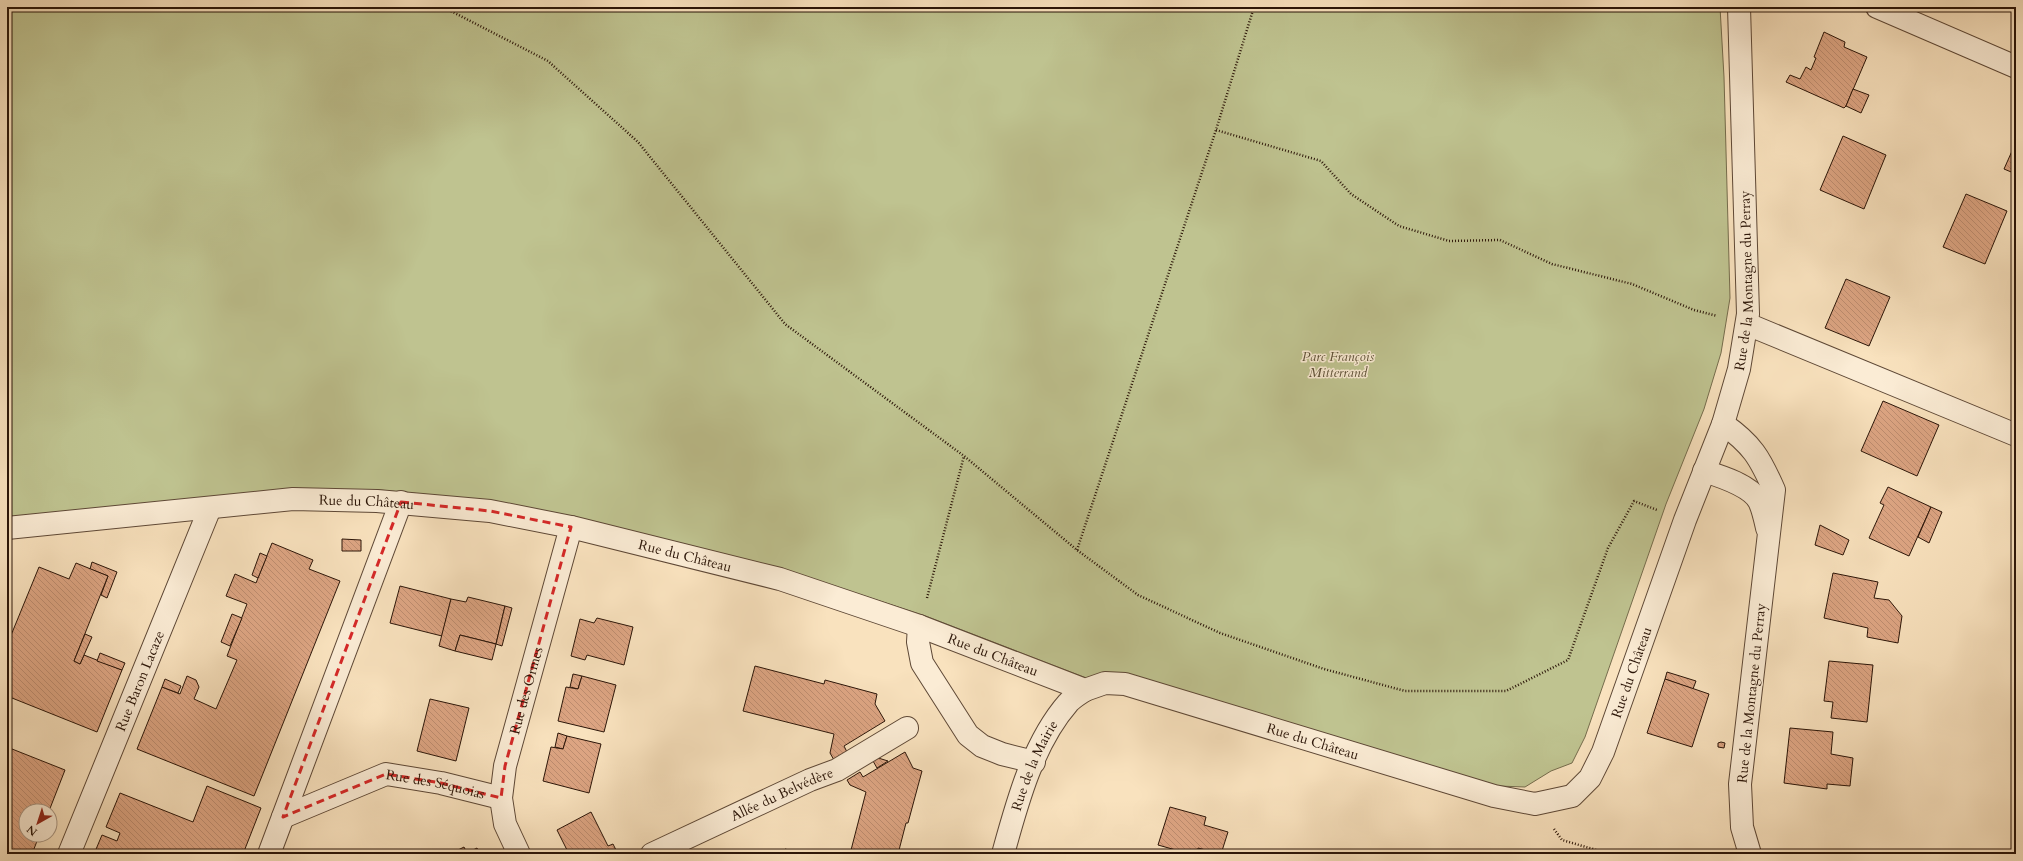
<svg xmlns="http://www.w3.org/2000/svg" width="2023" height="861" font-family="Cardo,serif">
	<defs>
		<pattern id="building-back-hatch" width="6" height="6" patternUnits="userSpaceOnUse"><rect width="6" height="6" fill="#dda583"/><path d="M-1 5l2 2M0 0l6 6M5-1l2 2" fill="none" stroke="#be8d70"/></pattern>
	</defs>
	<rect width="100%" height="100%" fill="#f9e2be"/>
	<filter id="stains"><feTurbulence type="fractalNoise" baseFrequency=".005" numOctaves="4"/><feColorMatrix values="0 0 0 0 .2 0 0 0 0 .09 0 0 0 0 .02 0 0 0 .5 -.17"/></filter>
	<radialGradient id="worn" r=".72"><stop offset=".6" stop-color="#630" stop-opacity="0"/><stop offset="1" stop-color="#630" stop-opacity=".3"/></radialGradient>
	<path fill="#bfc390" stroke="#756c4c" d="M7,7H1720L1724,77L1730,298L1721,353L1704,409L1666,504L1585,737L1572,763L1551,771L1525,787L1498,786L1173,689L1089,679L923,615L784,570L494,501L380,490H297L7,519Z"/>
	<g fill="url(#building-back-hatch)" stroke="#2b1508">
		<path d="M1793,7H1804L1802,11Z"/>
		<path d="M1824,32L1845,42L1844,47L1867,57L1846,106L1844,108L1786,82L1790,75L1800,79L1806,67L1811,70L1816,58L1814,57Z"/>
		<path d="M1853,89L1869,95L1861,113L1846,106Z"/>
		<path d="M1843,136L1886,155L1864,209L1820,190Z"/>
		<path d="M2016,142V174L2004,169Z"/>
		<path d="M1966,194L2007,211L1985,264L1943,247Z"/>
		<path d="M1846,279L1890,297L1869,346L1825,328Z"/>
		<path d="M1883,401L1939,425L1917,476L1861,451Z"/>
		<path d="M1888,487L1931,507L1909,556L1869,538L1884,505L1880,503Z"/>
		<path d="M1931,507L1942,512L1929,543L1918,537Z"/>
		<path d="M1820,525L1849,540L1843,555L1815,545Z"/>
		<path d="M342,539L361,540V551H342Z"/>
		<path d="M272,543L313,560L309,569L340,581L254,796L137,749L162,687L180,694L187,676L196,680L199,687L194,699L216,709L237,660L227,656L247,604L226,596L235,574L256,583Z"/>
		<path d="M260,553L267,556L258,578L252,575Z"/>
		<path d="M92,562L117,572L107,598L101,595L108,576L90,569Z"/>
		<path d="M76,563L108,576L74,661L80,664L84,655L122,670L97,732L7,696V645L39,567L69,579Z"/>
		<path d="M1833,573L1878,582L1874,598L1889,600L1902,616L1898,643L1867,637L1868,628L1824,618Z"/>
		<path d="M400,586L451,599L442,636L390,623Z"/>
		<path d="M468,597L505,606L496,644L460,635L455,651L439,646L451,599L466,602Z"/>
		<path d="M505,606L512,608L502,646L496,644Z"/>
		<path d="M232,614L242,618L230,646L221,642Z"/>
		<path d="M597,618L633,627L624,665L587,655L585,660L571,656L580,619L594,623Z"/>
		<path d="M85,634L92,637L80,664L74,661Z"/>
		<path d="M460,635L496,644L492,660L455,651Z"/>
		<path d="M100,653L125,663L122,670L97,661Z"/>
		<path d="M1829,661L1873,665L1867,722L1831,718L1833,702L1824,701Z"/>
		<path d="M755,666L824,684L825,680L877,694L875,704L885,721L844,746L847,752L834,760L830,753L834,734L743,711Z"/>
		<path d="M1667,672L1696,681L1693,689L1665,679Z"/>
		<path d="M573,674L582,676L578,689L570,687Z"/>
		<path d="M582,676L616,685L604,732L558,721L566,687L578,689Z"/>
		<path d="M165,679L181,686L178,693L162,687Z"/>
		<path d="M1665,679L1709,694L1692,747L1647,733Z"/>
		<path d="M430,699L469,708L456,761L417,751Z"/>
		<path d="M1790,728L1833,732L1831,754L1853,758L1850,786L1827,784V789L1784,783Z"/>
		<path d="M558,733L567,736L563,749L555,747Z"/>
		<path d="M567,736L601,744L589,793L543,781L551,747L563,749Z"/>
		<path d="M1721,742L1725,743L1724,748L1718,747V743Z"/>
		<path d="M7,747L65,770L49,811H26V824L24,830L26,831V835L39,836L32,854H7Z"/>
		<path d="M905,752L913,768L922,771L908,823H906L898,854H850L866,792L850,785L847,780L860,772L863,777Z"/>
		<path d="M875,757L888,761L877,768L873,761Z"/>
		<path d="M207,786L261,808L243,854H94L102,835L117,841L120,833L106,827L120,793L193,822Z"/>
		<path d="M1170,807L1206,817L1204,825L1228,832L1221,854L1198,848L1197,854H1190L1158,845Z"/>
		<path d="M591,812L608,846L613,844L618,854H569L557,830Z"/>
		<path d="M464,847L467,853L477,848L480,854H450Z"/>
		<path d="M785,849L800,853L799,854H783Z"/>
	</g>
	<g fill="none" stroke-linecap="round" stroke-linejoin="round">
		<g stroke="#5e4836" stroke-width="24">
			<g id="minor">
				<path d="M1877,7L2016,67"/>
				<path d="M1747,324L2016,435"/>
				<path d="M1723,424C1752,444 1760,458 1774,490L1740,784L1742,827L1750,854"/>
				<path d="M1704,471C1720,476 1750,485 1759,501C1763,509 1765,519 1767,528"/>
				<path id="s1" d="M7,528L293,499L377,501L490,511L571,527L780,579L919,626L1085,690L1105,683L1125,684L1494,796L1535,804L1572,796L1590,778L1603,752L1685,520L1723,424L1739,369L1748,314L1739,7"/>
				<path d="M919,626L918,642L922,663L968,735L982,746L1002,754L1034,762"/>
				<path id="s2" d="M283,817L386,774L441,783L501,798"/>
				<path id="s3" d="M69,854L210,508"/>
				<path d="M269,854L401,502"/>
				<path id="s4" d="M519,854L505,824L501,798L505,766L571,527"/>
				<path id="s5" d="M652,854L810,780L837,770L907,728"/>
				<path id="s6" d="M1003,854C1017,803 1033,743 1068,703C1072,698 1079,694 1085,690"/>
			</g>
		</g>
		<g stroke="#2b1508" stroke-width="2.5" stroke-dasharray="1 2" stroke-linecap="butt">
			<path d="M443,7L548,61L638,142L785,324L964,456L1077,550L1138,595L1220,633L1324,669L1405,691H1506L1568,660L1608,548L1634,501L1657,510"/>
			<path d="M1216,130L1321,161L1351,194L1399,226L1449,241L1500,240L1552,264L1632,284L1694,310L1717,316"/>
			<path d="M1077,550L1216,130L1254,7"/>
			<path d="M927,598L964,456"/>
			<path d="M1554,829L1562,840L1610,854"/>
		</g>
		<use href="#minor" stroke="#fbecd5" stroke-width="22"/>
	</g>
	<path fill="none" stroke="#d62828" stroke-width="3" stroke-dasharray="8 5" stroke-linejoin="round" d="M401,502L490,511L571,527L505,766L501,798L441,783L386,774L283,817Z"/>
	<g text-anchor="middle" stroke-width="3" stroke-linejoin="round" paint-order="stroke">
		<g font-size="14" fill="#2b1508" stroke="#fbecd5">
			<text dy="5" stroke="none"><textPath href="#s1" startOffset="2164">Rue de la Montagne du Perray</textPath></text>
			<text dy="5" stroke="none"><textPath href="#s1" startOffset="361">Rue du Château</textPath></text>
			<text dy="5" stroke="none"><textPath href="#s1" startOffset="685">Rue du Château</textPath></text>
			<text dy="5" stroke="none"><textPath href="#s1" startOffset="1009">Rue du Château</textPath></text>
			<text dy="5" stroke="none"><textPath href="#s1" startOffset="1753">Rue du Château</textPath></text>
			<text dy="5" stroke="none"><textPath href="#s3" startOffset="187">Rue Baron Lacaze</textPath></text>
			<text dy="5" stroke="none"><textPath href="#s4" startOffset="170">Rue des Ormes</textPath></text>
			<text transform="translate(1751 693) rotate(-84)" y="5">Rue de la Montagne du Perray</text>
			<text dy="5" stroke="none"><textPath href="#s1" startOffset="1345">Rue du Château</textPath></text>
			<text dy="5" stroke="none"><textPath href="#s6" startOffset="94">Rue de la Mairie</textPath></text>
			<text dy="5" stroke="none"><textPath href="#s2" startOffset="162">Rue des Séquoias</textPath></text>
			<text dy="5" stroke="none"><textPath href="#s5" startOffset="143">Allée du Belvédère</textPath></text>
		</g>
		<g font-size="14" font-style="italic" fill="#5f5238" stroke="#fbecd5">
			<text x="1338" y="361">Parc François<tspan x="1338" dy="16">Mitterrand</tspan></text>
		</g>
	</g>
	<rect width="2023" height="861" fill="none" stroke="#f9e2be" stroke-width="24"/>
	<rect x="8" y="8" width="2007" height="845" fill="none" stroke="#2b1508" stroke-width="2"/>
	<rect x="12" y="12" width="1999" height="837" fill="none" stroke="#2b1508"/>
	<g transform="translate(38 823) rotate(219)"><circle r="19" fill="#fbecd5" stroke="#a89683"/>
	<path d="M0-3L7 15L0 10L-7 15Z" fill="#8f2418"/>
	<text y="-6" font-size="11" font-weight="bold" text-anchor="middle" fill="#2b1508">N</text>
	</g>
	<rect width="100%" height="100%" filter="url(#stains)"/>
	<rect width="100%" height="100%" fill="url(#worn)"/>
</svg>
